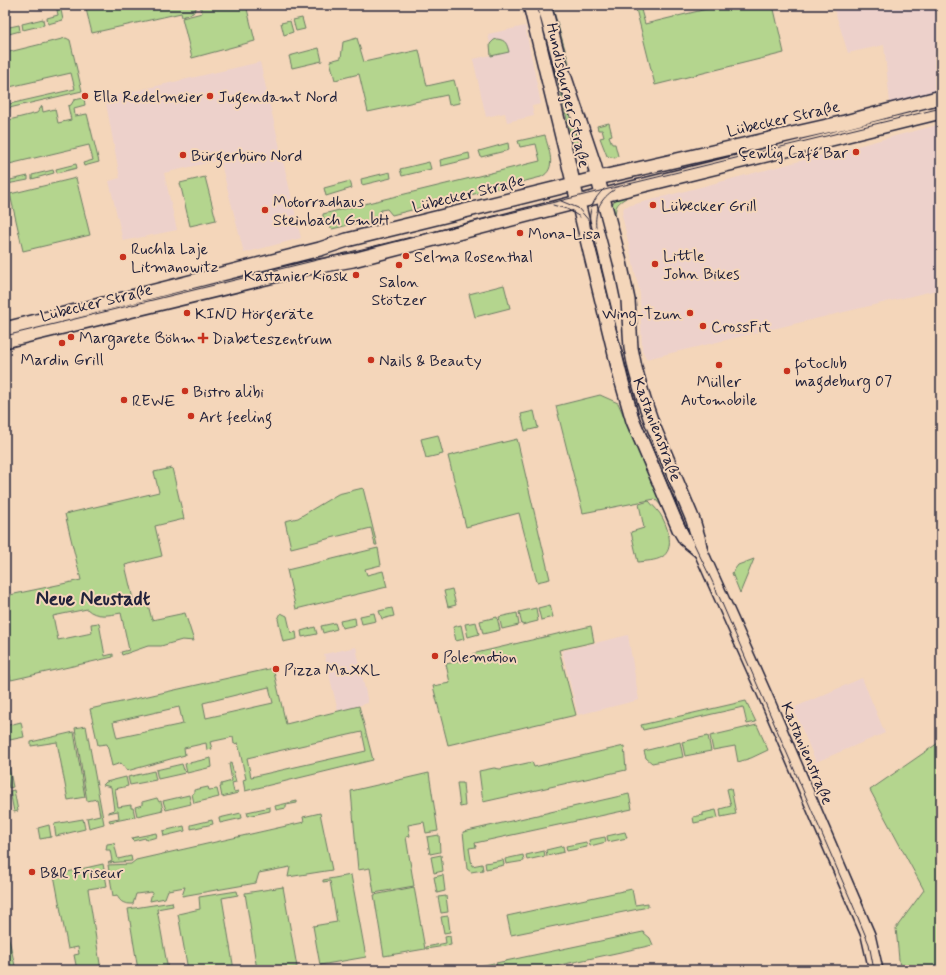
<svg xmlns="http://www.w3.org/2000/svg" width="946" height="975" font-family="Mynerve,sans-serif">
	<rect width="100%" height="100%" fill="#f4d6ba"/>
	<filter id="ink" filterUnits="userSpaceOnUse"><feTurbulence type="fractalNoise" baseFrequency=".025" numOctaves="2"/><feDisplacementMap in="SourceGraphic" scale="8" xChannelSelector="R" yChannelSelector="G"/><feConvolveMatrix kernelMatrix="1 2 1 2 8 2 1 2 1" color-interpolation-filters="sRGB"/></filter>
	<g filter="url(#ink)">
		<g fill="#edd1cb">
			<path d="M833,5H941V89L890,103L884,45L848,53Z"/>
			<path d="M525,26L541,104L532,106L534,116L507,122L505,113L486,117L473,59L492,55L488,34Z"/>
			<path d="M260,62L301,238L244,253L220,160L164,173L177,230L123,241L109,181L120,178L105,98Z"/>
			<path d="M941,124V289L646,359L642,350L640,294L622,215L624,207Z"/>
			<path d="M628,635L639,700L578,715L562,651Z"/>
			<path d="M356,647L368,703L338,711L324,654Z"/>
			<path d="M862,678L885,733L816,762L793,708Z"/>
			<path d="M718,963L719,970H686Z"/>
		</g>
		<g fill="#b4d58e" stroke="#6b7c64" fill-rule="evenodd">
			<path d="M56,5H60L63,20L48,24L47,18L58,15Z"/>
			<path d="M85,5H198L193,13L182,17L181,13L92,33Z"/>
			<path d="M200,5H246L255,41L192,58L182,18L202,13Z"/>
			<path d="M535,5H538L582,147L574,149L558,81L548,57Z"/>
			<path d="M549,5H552L569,63L566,62Z"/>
			<path d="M635,5H661L641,10L645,24L723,5H773L784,53L655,85Z"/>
			<path d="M302,18L305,29L296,31L293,20Z"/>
			<path d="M43,19L44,25L23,30L22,24Z"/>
			<path d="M290,21L293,32L284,35L281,23Z"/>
			<path d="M19,25L20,31L5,35V28Z"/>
			<path d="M66,38L70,40L82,91L5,109V105L75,89L71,73L5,88V53Z"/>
			<path d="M357,38L364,62L419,50L427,86L454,80L460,103L449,105L447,95L368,112L359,74L335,80L330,61L341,58L343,42Z"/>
			<path d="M497,39C506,40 507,44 509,52L491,56L490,44L494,40Z"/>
			<path d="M319,48L322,61L292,68L289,56Z"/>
			<path d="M84,98L85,105L74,108L75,116L87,114L99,162L84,166L83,163L93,160L89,145L5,165V121L37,113L42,106L43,112L55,109L58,123L71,120L68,106L71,105L74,100Z"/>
			<path d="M609,123L612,135L609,136L612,144H615L618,156L615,158L607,156L600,138L604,137L602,130H598L597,126Z"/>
			<path d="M545,135C548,149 558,169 541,177L392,215L387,209L381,210L378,218L332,229L323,217V214L540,161L536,144L520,147L518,141Z"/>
			<path d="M508,143L509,150L481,157L479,151Z"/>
			<path d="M469,153L470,159L441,166L440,160Z"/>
			<path d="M429,162L431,169L402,176L400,169Z"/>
			<path d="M76,164L77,168L57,173L56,169Z"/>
			<path d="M53,170L54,173L32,179V175Z"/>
			<path d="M390,172L391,178L362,185L361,179Z"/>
			<path d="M28,176V180L7,184L6,181Z"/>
			<path d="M205,177L216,220L190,226L180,183Z"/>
			<path d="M76,178L90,235L23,251L10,194Z"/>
			<path d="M350,181L352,188L326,196L324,188Z"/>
			<path d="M624,194L626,198C614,205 616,208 615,220C609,206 611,201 624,194Z"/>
			<path d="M504,285L510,308L475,317L469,294Z"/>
			<path d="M600,395L618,403L665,510L655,499L583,513L556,406Z"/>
			<path d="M534,411L538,428L525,431L521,414Z"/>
			<path d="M438,435L443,454L426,458L421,439Z"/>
			<path d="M517,439L550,579L537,582L519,513L466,527L448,456Z"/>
			<path d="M172,468L184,519L155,526L162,556L125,565L133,599L146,597L152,620L185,613L194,641L182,640L161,646H148L122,655L121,652L129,650L121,613C110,615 96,618 87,609L53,616L58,640L92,633L91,624L99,623L105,656L113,654V657L11,680L9,671L5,672V596L81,580L65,514L159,492L154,472Z"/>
			<path d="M363,488L377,545H375L371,528L291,548L285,521L298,518L338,494Z"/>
			<path d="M649,501C654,507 660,512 663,519C668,529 675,549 662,557C656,561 645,561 638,562L631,532L644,528L639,504Z"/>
			<path d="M378,548L381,565L365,569L367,575L383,571L387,587L296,609L287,570Z"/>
			<path d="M754,559L740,593L732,573L738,565Z"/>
			<path d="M452,589L456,605L448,607L444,591Z"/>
			<path d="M550,605L553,617L541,620L538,608Z"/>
			<path d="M392,608L394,616L382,619L379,611Z"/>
			<path d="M536,608L538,621L522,625L519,612Z"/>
			<path d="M281,613L287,616L291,633L296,632L297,639L283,642L278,619Z"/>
			<path d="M374,613L376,621L362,624L360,616Z"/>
			<path d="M517,613L519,625L502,629L499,617Z"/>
			<path d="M497,617L500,630L483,634L480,621Z"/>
			<path d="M355,618L356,625L342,628L340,621Z"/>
			<path d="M476,622L479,634L468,637L465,624Z"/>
			<path d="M335,623L337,629L323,633L321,626Z"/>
			<path d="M461,625L464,639L456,641L453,627Z"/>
			<path d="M591,626L594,642L559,650L576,715L448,745L433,686L450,683L446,664L473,658L472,654Z"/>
			<path d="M315,627L317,634L302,637L301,631Z"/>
			<path d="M273,668L286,724L359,706L373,760L245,791L243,780L246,779L238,743L234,744L233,737L210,742L212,749L207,750L206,743L184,748L185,755L127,771L121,763L112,766L107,744L98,745L90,709ZM269,687L273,703L206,718L203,703ZM179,707L183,724L117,738L113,722ZM362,732L366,751L251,777L247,758Z"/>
			<path d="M746,701L756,722L747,724L743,707L643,730L641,725Z"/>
			<path d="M21,722L24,737L5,741V726Z"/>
			<path d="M757,725L768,750L751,758L738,762L735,746L713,750L710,736Z"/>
			<path d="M86,726L104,824L89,828L87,818L100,815L97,799L87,801L75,728Z"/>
			<path d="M74,732L85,797L68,800L57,742L31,746V742Z"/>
			<path d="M708,736L711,751L685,756L682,742Z"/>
			<path d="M941,741V970H900L896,928L924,890L870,790Z"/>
			<path d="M680,742L683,757L652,763L646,758L644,751Z"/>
			<path d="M624,746L626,770L483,802L479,771L494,768L500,769L532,762L534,767Z"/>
			<path d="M7,757L13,787L9,788L5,766V758Z"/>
			<path d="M211,758L212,767L187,773L185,764Z"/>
			<path d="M231,763L236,782L232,783L234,792L238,791V793L222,797L220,787H221V784L232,781L229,764Z"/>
			<path d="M182,764L185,773L158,779L156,770Z"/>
			<path d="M154,771L156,780L130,785L128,777Z"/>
			<path d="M429,773L438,831L426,833L424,822L408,825L410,836L406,837L414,886L374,893L370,868L358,870L351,791Z"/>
			<path d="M126,777L128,786L115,789L118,807L131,805V808H133L135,817L110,822L109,820L119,818L118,811L108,813V812L114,810L111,787L103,785L106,782Z"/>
			<path d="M457,783H463L465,806L460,807Z"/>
			<path d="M208,787L209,790L217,789L219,797L194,803L192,794L194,793V790Z"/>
			<path d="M731,788L736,814L721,817L720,809L731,806L727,789Z"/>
			<path d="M14,790L18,811L14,812L10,791Z"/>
			<path d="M629,794L632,809L475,843L476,847L469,848L472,866L482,864L483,870L471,872L467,869L463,832Z"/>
			<path d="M189,795L191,804L166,810L163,801Z"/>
			<path d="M157,798L159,802L161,801L163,810L137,816L135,807L142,805V802Z"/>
			<path d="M297,801V803L286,805V808L276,810L275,806Z"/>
			<path d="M270,807V811L248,816L247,812Z"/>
			<path d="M716,810L718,818L694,823L693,817L703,815V813Z"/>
			<path d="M241,813L242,818L220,823L219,818Z"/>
			<path d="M320,813L332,870L288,877L290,867L259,873L256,883L182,896L185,887L168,890L165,898L150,901L152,892L136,894L133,904C125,904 120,903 117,895L113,896L108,865L131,864L136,860L304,822L303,817Z"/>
			<path d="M83,819L85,829L56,836L54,824Z"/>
			<path d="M212,820L213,824L191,829V825Z"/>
			<path d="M49,825L51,837L40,839L38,828Z"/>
			<path d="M184,826L185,831L164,836L163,831Z"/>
			<path d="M625,832L627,838L608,842L607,836Z"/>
			<path d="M156,833L157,837L146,840L145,838L133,841L132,838Z"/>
			<path d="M439,835L440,852L430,854L427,837Z"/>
			<path d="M605,837L606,842L590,846L589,840Z"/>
			<path d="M586,842L587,847L567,851L566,846Z"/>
			<path d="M114,843L118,859L131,856L132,861L108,863L112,861L110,850H106L107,844Z"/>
			<path d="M563,846L564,852L547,856L546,850Z"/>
			<path d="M544,851L545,856L527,860L526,855Z"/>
			<path d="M441,855L443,871L434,873L431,857Z"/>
			<path d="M523,855L524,861L506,864L505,859Z"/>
			<path d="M503,860L504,865L486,869L485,863Z"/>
			<path d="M103,864L107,886L88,889L101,970H77L74,955L79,954L78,947L68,949L54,875Z"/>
			<path d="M351,875L366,957L320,965L313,926L337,922L330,881L323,882V880Z"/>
			<path d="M443,875L445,891L437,893L434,877Z"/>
			<path d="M283,887L297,967L282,970H257L245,893Z"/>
			<path d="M414,887L425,949L384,956L374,895Z"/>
			<path d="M632,889L635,905L648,903V907L511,935L507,916Z"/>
			<path d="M237,891L238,895L222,898L234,970H188L178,914L200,909L199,897Z"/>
			<path d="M446,896L448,912L441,913L438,897Z"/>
			<path d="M172,902L173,906L157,909L168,970H138L128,909Z"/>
			<path d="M448,916L450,932L444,933L441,917Z"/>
			<path d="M5,922L16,970H5Z"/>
			<path d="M643,932L650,938L653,945L537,970H498L496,963Z"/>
			<path d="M450,936L451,945L426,949V947L446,943L445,937Z"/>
			<path d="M494,963L496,970H479V966Z"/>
		</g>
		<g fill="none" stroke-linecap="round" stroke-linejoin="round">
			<g stroke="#22223b" stroke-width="16">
				<g id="secondary">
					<path d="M530,5L621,379L633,421L679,529L685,539L701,552"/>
					<path d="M544,5L561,66L594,164L620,262L628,300L631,348L635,368L644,400L652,423L693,520L698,537L701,552L768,702L868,935L876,970"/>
					<path d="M5,329L320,249L347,240L598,178L845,122L941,97"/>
					<path d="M5,341L303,269L353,260L628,189L941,112"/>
				</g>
			</g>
			<use href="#secondary" stroke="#f4d6ba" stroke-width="13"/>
			<g stroke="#22223b" stroke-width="1">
				<path d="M604,189C593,199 588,211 590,226L638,414L680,515L714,585L852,903L869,944L874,970"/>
				<path d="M561,201L578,208L591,223"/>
				<path d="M553,205L567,209L580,217"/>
				<path d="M596,227C594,211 601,198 614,190"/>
				<path d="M5,336L941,108"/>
			</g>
		</g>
	</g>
	<g fill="#c8321e" stroke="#f4d6ba" stroke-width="1.5">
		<circle cx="85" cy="96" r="4"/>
		<circle cx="210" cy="96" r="4"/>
		<circle cx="856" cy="152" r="4"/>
		<circle cx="183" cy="155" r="4"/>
		<circle cx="653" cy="205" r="4"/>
		<circle cx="265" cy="210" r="4"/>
		<circle cx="520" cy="233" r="4"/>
		<circle cx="406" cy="256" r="4"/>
		<circle cx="123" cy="257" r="4"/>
		<circle cx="655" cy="264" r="4"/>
		<circle cx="399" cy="265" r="4"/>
		<circle cx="356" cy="275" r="4"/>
		<circle cx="187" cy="313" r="4"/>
		<circle cx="690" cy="313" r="4"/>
		<circle cx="703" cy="326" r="4"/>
		<circle cx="71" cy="337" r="4"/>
		<path d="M201 332h4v4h4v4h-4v4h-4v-4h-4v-4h4z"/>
		<circle cx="62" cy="343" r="4"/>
		<circle cx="371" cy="360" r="4"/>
		<circle cx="719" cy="365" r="4"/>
		<circle cx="787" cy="371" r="4"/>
		<circle cx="185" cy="391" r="4"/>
		<circle cx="124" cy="400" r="4"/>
		<circle cx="191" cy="416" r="4"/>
		<circle cx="435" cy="656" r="4"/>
		<circle cx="276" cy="669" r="4"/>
		<circle cx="32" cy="872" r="4"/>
	</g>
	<g text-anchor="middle" stroke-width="4" stroke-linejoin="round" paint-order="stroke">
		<g font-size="16" fill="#22223b" stroke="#f4d6ba">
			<text transform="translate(569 95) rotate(77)" y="6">Hundisburger Straße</text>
			<text transform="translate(783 118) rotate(-13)" y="6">Lübecker Straße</text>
			<text transform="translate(468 193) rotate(-14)" y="6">Lübecker Straße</text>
			<text transform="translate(96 302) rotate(-14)" y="6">Lübecker Straße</text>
			<text transform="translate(658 429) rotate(69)" y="6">Kastanienstraße</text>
			<text transform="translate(808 753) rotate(67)" y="6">Kastanienstraße</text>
		</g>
		<g font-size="16" fill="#22223b" stroke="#f4d6ba" text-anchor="start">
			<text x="93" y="102">Ella Redelmeier</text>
			<text x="218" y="102">Jugendamt Nord</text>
			<text x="848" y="158" text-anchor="end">Çewlig Café Bar</text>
			<text x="191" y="161">Bürgerbüro Nord</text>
			<text x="273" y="207">Motorradhaus<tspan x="273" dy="18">Steinbach GmbH</tspan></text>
			<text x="661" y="211">Lübecker Grill</text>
			<text x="528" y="239">Mona-Lisa</text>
			<text x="131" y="254">Ruchla Laje<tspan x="131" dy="18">Litmanowitz</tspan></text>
			<text x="663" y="261">Little<tspan x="663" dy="18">John Bikes</tspan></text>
			<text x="414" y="262">Selma Rosenthal</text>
			<text x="348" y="281" text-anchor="end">Kastanier Kiosk</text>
			<text x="399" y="287" text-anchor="middle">Salon<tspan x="399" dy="18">Stötzer</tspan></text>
			<text x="195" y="319">KIND Hörgeräte</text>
			<text x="682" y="319" text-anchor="end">Wing-Tzun</text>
			<text x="711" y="332">CrossFit</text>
			<text x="79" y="343">Margarete Böhm</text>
			<text x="212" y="344">Diabeteszentrum</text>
			<text x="62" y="365" text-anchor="middle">Mardin Grill</text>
			<text x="379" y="366">Nails &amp; Beauty</text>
			<text x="795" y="368">fotoclub<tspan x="795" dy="18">magdeburg 07</tspan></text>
			<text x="719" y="387" text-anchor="middle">Müller<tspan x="719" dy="18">Automobile</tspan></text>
			<text x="193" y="397">Bistro alibi</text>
			<text x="132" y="406">REWE</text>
			<text x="199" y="422">Art feeling</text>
			<text x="443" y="662">Polemotion</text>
			<text x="284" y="675">Pizza MaXXL</text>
			<text x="40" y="878">B&amp;R Friseur</text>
		</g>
		<g font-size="20" font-weight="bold" fill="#22223b" stroke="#f4d6ba">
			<text x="93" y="605">Neue Neustadt</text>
		</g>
	</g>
	<rect width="946" height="975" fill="none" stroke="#f4d6ba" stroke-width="20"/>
	<rect x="10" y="10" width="926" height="955" fill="none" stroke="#22223b" stroke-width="1.5" filter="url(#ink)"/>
</svg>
